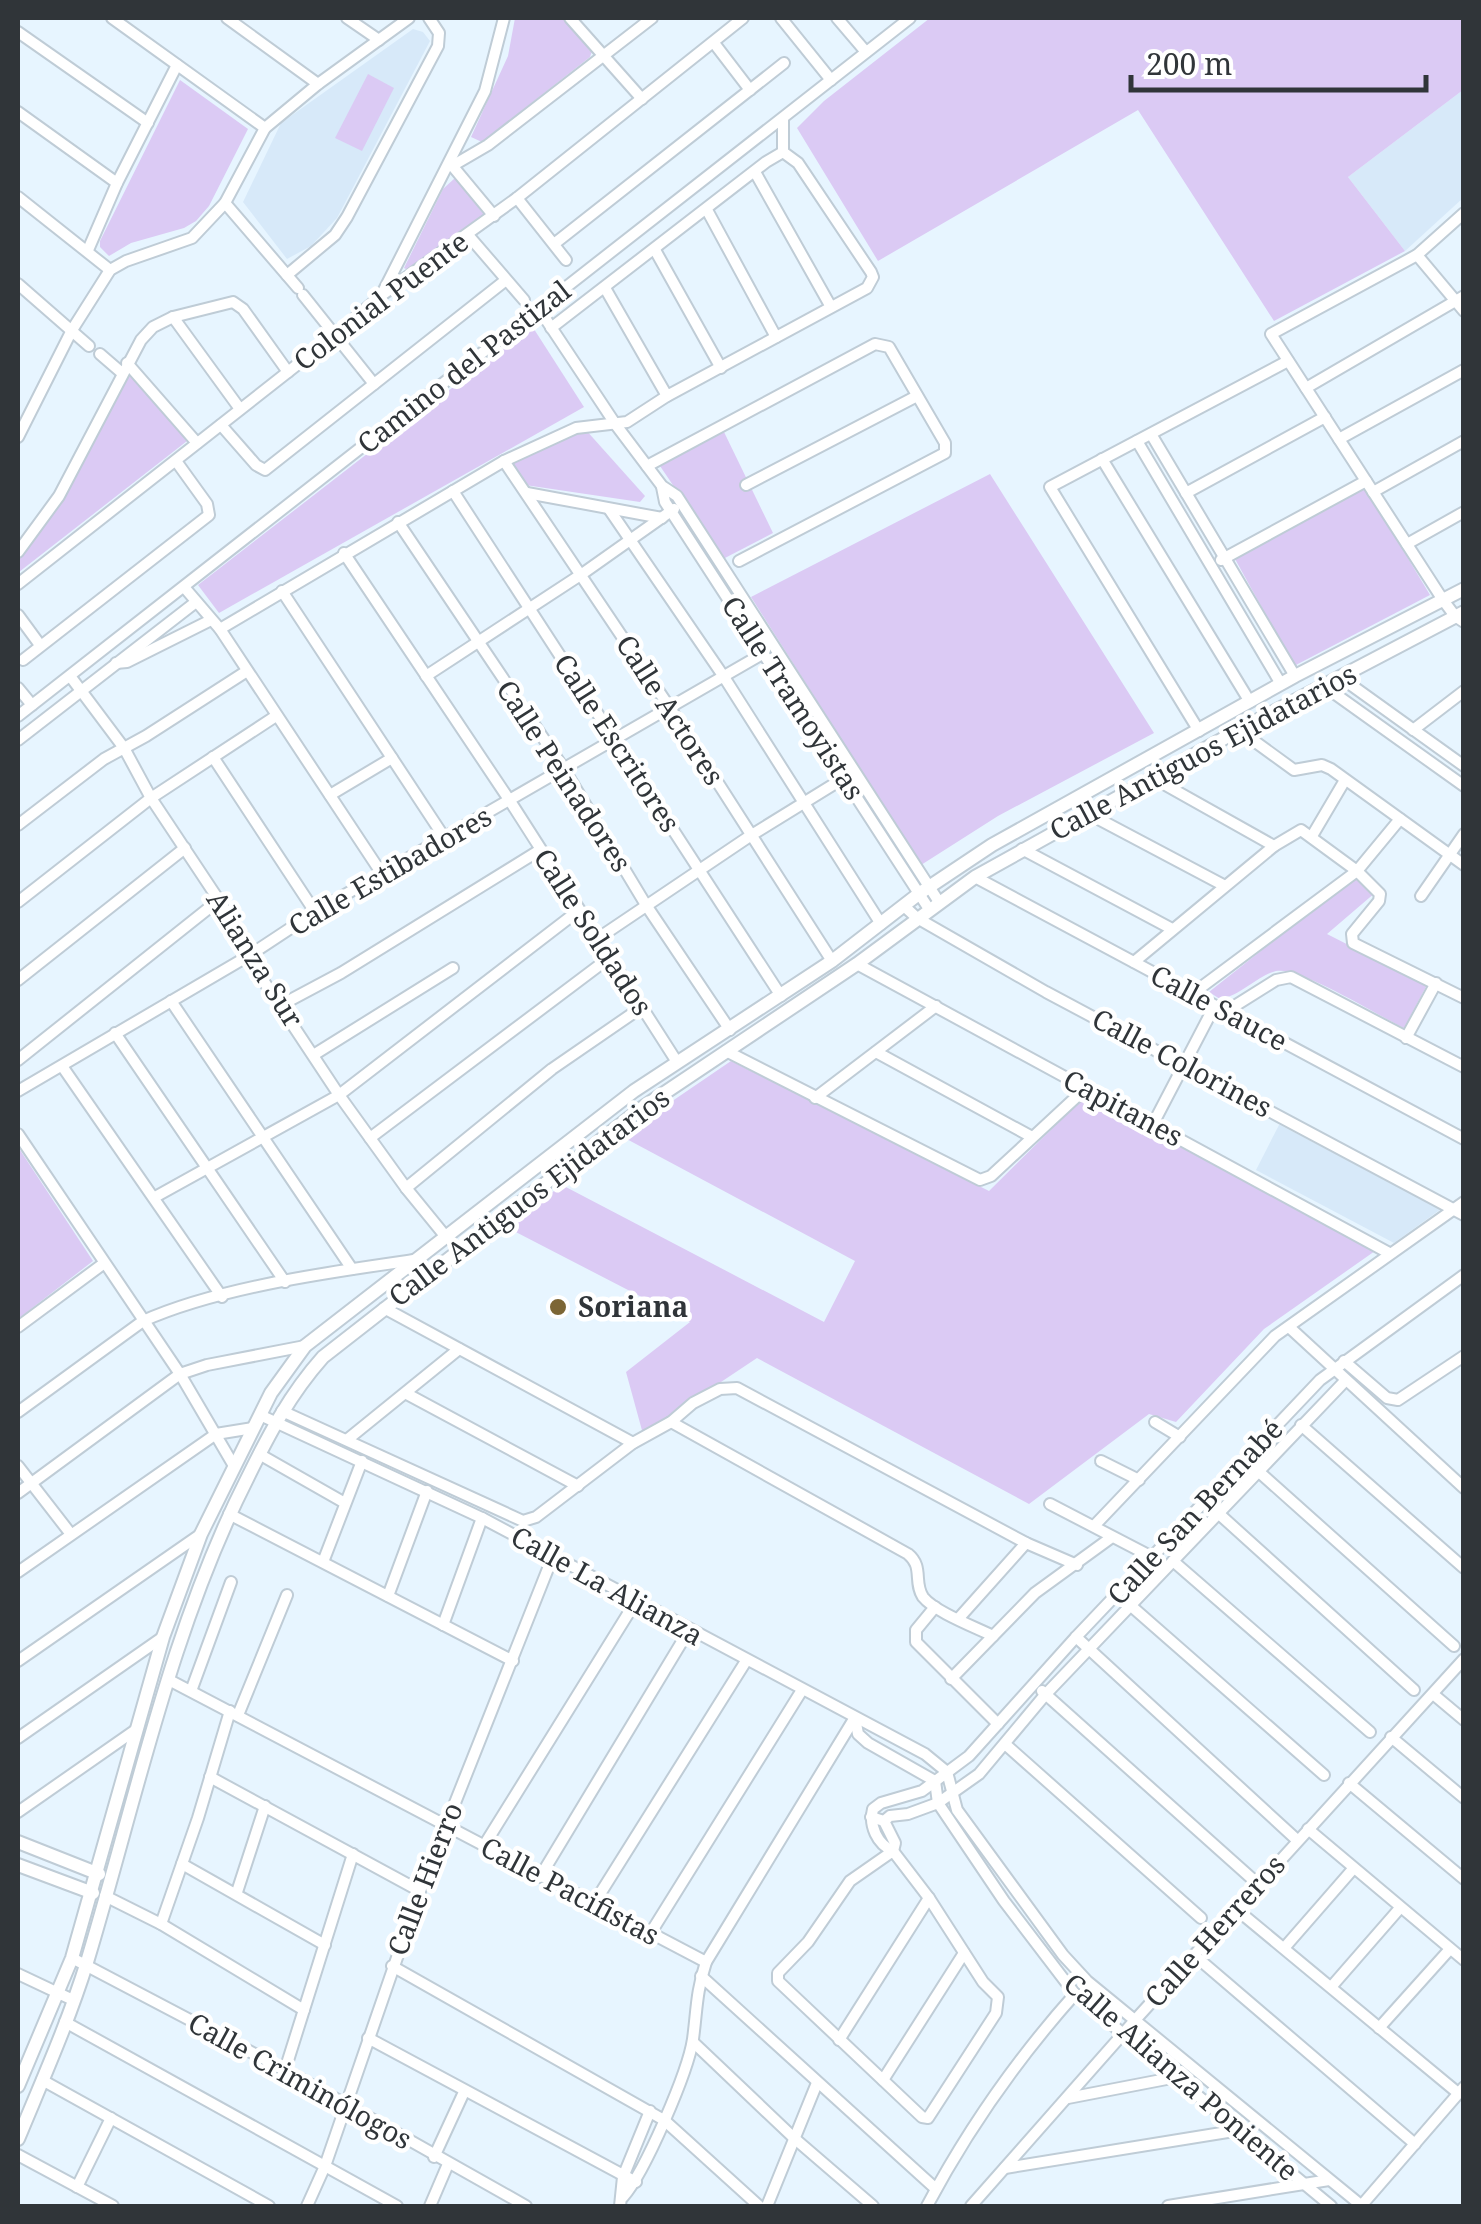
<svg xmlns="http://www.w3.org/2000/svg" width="1481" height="2224" font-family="'Noto Serif',serif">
	<rect width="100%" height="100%" fill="#e7f5ff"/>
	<g fill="#d7e9f9">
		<path d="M413,29L423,32L430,41L337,218L311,246L287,259L243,202L281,123Z"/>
		<path d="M1463,90V198L1405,251L1348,177Z"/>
		<path d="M1279,1125H1280L1441,1209L1394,1243L1256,1170Z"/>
	</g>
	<g fill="#dbcaf4">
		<path d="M515,18H563L593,48L590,57L482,142L471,137L508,56Z"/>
		<path d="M930,18H1461L1464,22L1463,90L1348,177L1405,251L1274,321L1138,110L878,261L797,128L824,101Z"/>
		<path d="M368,74L394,88L362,151L335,138Z"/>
		<path d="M180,80L248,129L209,206L196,221L184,228L131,243L109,256L100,247V241Z"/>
		<path d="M455,178L485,216L412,272L404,268L443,189Z"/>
		<path d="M532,326L584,407L219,613L198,585Z"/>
		<path d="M130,369L187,441L19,572L18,559L63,498Z"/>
		<path d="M585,429L645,496L640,502L525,485L509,462Z"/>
		<path d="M724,432L773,533L723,559L660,466Z"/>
		<path d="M990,474L1154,733L998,816L921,865L751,597Z"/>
		<path d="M1366,488L1430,595L1294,666L1235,559Z"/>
		<path d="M1354,877L1376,892L1327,934L1427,985L1404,1028C1379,1016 1299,966 1276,971C1257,976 1242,995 1220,999L1209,992Z"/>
		<path d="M731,1061L989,1191L1085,1096L1375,1251L1264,1329L1176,1422L1149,1414L1029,1504L757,1358L643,1434L626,1372L690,1322L506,1227L562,1185L824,1322L855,1261L621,1136Z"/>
		<path d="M18,1147L93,1261L18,1319Z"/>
	</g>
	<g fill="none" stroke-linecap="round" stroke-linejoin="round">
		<g stroke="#bfccd6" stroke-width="14">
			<g id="minor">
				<path d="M112,18L265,128"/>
				<path d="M227,18L318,84"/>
				<path d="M347,18L379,40"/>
				<path d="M570,18L642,99"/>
				<path d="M781,18L831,80"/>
				<path d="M837,18L866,52"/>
				<path d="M18,32L148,123"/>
				<path d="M714,43L750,90"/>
				<path d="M18,112L117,183"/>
				<path d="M783,152V119"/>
				<path d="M450,163L494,216"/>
				<path d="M452,166L488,145L652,18"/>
				<path d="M755,172L831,307"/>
				<path d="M18,197L110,270"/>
				<path d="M517,198L566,260"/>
				<path d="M225,203L298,288"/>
				<path d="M707,210L776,337"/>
				<path d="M1464,213L1417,255L1271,334L1443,600L1455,616L1464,622"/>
				<path d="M468,235L524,300"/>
				<path d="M554,244L784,63"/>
				<path d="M88,250L117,183L177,65"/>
				<path d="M655,250L721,368"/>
				<path d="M1417,255L1464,311"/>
				<path d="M287,275L335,235L347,217L438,46L439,33L429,18"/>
				<path d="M18,284L89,346"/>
				<path d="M605,288L667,396"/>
				<path d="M382,294L485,91L504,18"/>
				<path d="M303,295L374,384"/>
				<path d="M539,309L616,425L662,486L677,496L939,902"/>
				<path d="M173,317L240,409"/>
				<path d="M551,328L766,162L783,152"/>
				<path d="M100,354L122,373"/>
				<path d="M127,363L197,443"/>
				<path d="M1306,388L1464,296"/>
				<path d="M221,425L256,465L265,470L506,280"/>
				<path d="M1151,434L1295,676"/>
				<path d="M18,437L72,330L110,270L126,261L192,238L225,203L265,128L318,84L409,18"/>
				<path d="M1339,439L1464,370"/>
				<path d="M1137,441L1281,684"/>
				<path d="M1102,459L1250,702"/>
				<path d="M504,461L670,708L832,961"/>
				<path d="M647,466L875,344L889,347L945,443V453L739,561"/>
				<path d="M746,485L917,396"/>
				<path d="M662,487L665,502L929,909"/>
				<path d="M453,491L781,996"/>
				<path d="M1373,492L1464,441"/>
				<path d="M527,493L662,518"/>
				<path d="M1186,493L1325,417"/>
				<path d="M609,509L724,677L881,924"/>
				<path d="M398,522L564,769L646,905L730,1030"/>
				<path d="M1407,544L1464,512"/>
				<path d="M18,552L59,496L141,340L153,327L173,317L233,302L243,309L288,372"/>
				<path d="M344,553L510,801L677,1062"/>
				<path d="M1221,560L1366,481"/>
				<path d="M18,584L335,335L382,295L517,198L743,18"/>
				<path d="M184,587L220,629L382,874"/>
				<path d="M282,591L444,837"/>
				<path d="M18,615L40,645"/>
				<path d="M220,629L504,461L576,428L627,422L667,396L867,288L873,277L871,272L798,163L783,152"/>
				<path d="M23,660L209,515L207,504L176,461"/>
				<path d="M116,663L127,662L211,620"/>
				<path d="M70,676L124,748L151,798L240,932L255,968L339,1095L406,1188L446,1237"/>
				<path d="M426,676L582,574L674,509"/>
				<path d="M1340,677L1464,766"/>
				<path d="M1324,686L1464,786"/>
				<path d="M18,688L32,705"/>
				<path d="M18,716L910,18"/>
				<path d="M1239,730L1294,770L1322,765L1331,769L1464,865"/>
				<path d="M1413,730L1464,691"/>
				<path d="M1199,731L1050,487L1288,361"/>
				<path d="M18,740L196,602"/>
				<path d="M213,757L315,912"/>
				<path d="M1153,778L1274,846"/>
				<path d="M330,795L392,758"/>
				<path d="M1089,814L1225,886"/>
				<path d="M18,825L104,759L146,736L247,671"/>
				<path d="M1312,836L1345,780"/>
				<path d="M1022,849L1172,929"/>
				<path d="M975,877L1464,1139"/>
				<path d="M1421,896L1464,834"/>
				<path d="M18,902L151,798L276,716"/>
				<path d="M904,906L917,918L1046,992L1464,1215"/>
				<path d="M597,939L750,836L844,778"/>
				<path d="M1134,962L1274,846L1301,830L1357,871L1380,894L1379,901L1352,934L1353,943L1464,998"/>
				<path d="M857,964L1389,1253"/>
				<path d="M18,980L185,848"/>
				<path d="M1192,994L1357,871L1400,819"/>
				<path d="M171,1001L352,1269"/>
				<path d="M281,1005L341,973L540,850"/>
				<path d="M1225,1012L1276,980L1291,977L1464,1067"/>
				<path d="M115,1033L285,1282"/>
				<path d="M1406,1038L1436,983"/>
				<path d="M726,1051L980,1180L991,1176L1086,1088"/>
				<path d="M876,1052L1032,1137"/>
				<path d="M315,1054L453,968"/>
				<path d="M18,1060L219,900"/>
				<path d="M62,1066L222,1297"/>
				<path d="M18,1091L250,955L315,912L764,653"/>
				<path d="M815,1098L936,1006"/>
				<path d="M1153,1124L1214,1007"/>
				<path d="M18,1134L180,1374L234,1466"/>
				<path d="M370,1138L609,958"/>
				<path d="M406,1188L552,1069L642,1007"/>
				<path d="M155,1197L339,1095L578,911"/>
				<path d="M384,1308L633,1443"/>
				<path d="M18,1327L103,1264"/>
				<path d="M1289,1327L1464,1488"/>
				<path d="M1344,1361L1387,1398L1398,1400L1464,1356"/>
				<path d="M407,1394L578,1486"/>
				<path d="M282,1411L523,1521L536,1517L633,1443L671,1422L693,1403L720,1389L737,1388L1026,1543L1077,1565"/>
				<path d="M18,1412L143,1321C219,1287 331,1272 414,1260"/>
				<path d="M260,1415L482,1518L925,1754L947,1772"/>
				<path d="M671,1422L908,1554C924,1567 913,1582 923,1597C935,1612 975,1627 993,1636"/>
				<path d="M1155,1422L1180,1437"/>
				<path d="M1301,1425L1464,1568"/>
				<path d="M348,1439L459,1349"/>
				<path d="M259,1454L345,1503"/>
				<path d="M1101,1461L1139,1480"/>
				<path d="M18,1466L70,1533"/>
				<path d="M1258,1471L1454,1646"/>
				<path d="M18,1493L180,1374L207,1365L305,1346"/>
				<path d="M1050,1504L1152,1557"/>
				<path d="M1218,1513L1414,1690"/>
				<path d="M229,1514L513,1661"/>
				<path d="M1094,1526L1275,1336L1464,1202"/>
				<path d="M1173,1561L1370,1732"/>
				<path d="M323,1562L362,1461"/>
				<path d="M18,1572L216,1434L253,1428"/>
				<path d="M388,1596L427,1491"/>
				<path d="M1130,1605L1324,1775"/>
				<path d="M935,1607L916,1630V1642L998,1724"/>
				<path d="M959,1618L1026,1543"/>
				<path d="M443,1625L482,1518"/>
				<path d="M1076,1637L1297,1840"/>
				<path d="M18,1661L201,1534"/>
				<path d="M951,1679L1035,1593L1112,1537"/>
				<path d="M169,1680L706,1962"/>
				<path d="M191,1691L231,1582"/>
				<path d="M1042,1691L1259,1885"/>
				<path d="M1433,1694L1464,1720"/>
				<path d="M238,1715L287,1595"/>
				<path d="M855,1718L858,1734L868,1743L935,1781L938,1803L1004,1901L1075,1994L1331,2206"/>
				<path d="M1391,1737L1464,1798"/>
				<path d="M18,1738L163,1637"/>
				<path d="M1005,1744L1201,1918"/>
				<path d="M947,1772L957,1810L1063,1955L1087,1981L1362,2206"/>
				<path d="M210,1777L420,1891"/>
				<path d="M1349,1783L1464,1879"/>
				<path d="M18,1812L137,1729"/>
				<path d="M871,1817L884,1821L890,1816L908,1814L938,1803L979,1774L1045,1695L1345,1381"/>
				<path d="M884,1821L895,1843L893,1851"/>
				<path d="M1308,1829L1464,1960"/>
				<path d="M485,1844L636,1601"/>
				<path d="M893,1851L850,1881L808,1942L778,1973V1981L922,2117L928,2118L996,2013L998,1997L983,1982L929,1898L893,1851C877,1844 869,1826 873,1809L881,1803L922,1791L969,1756L1076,1637L1320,1380L1464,1275"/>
				<path d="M182,1864L325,1945"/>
				<path d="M540,1877L689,1630"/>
				<path d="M237,1892L265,1806"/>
				<path d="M105,1896L161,1924L304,2010"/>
				<path d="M593,1905L746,1661"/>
				<path d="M1236,1909L1458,2093"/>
				<path d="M161,1924L198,1818L230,1711"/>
				<path d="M650,1934L802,1690"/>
				<path d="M1285,1947L1353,1869"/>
				<path d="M1194,1955L1415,2144"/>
				<path d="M72,1958L285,2070L526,2206"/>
				<path d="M392,1966L664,2120L759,2206"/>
				<path d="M18,1974L73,2000"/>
				<path d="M701,1976L936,2189"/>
				<path d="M1332,1986L1400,1908"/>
				<path d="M65,2022L397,2206"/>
				<path d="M1379,2028L1450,1949"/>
				<path d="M368,2038L636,2182"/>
				<path d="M839,2040L929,1898"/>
				<path d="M693,2042L794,2138L873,2206"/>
				<path d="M285,2070L353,1854"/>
				<path d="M42,2080L269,2206"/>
				<path d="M883,2080L964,1953"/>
				<path d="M1068,2098L1177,2077"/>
				<path d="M18,2155L113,2206"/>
				<path d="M434,2157L464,2092"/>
				<path d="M1005,2168L1240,2130"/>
				<path d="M77,2187L111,2118"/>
				<path d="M623,2197C645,2172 688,2072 693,2039C697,2009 696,1993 706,1962L854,1719"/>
				<path d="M307,2206L325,2166L420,1891L553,1556"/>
				<path d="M430,2206L448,2164"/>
				<path d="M620,2206L623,2177L650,2111"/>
				<path d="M767,2206L817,2083"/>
				<path d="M927,2206C968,2129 1017,2059 1075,1994"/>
				<path d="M971,2206L1136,2019L1464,1659"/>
				<path d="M1168,2206L1329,2180"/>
				<path d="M1361,2206L1464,2087"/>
			</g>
		</g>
		<g stroke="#bfccd6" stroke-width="16">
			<g id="tertiary">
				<path d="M18,1842L99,1874"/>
				<path d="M18,1865L93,1893"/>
				<path d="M18,2086L72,1958L163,1637L201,1534L271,1393L305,1346L634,1091L832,961L920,893L992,845L1295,676L1464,589"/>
				<path d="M18,2139C42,2081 68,2023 87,1962C136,1800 170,1631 247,1479C269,1434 290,1394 323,1357L642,1108L857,964L975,877L1239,730L1464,612"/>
			</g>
		</g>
		<use href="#minor" stroke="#fff" stroke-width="10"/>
		<use href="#tertiary" stroke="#fff" stroke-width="12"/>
	</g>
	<circle fill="#7c6635" stroke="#fff" stroke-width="4" cx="558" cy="1307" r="10"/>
	<g text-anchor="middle" stroke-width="9" stroke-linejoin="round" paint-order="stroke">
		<g font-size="28" fill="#303539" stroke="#fff">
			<text transform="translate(381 301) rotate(-37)" y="10">Colonial Puente</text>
			<text transform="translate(464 367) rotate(-38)" y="10">Camino del Pastizal</text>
			<text transform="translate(793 698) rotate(57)" y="10">Calle Tramoyistas</text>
			<text transform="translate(670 710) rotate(57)" y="10">Calle Actores</text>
			<text transform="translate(617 743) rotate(57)" y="10">Calle Escritores</text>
			<text transform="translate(1203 752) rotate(-28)" y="10">Calle Antiguos Ejidatarios</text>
			<text transform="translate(564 776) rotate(57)" y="10">Calle Peinadores</text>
			<text transform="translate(390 871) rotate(-30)" y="10">Calle Estibadores</text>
			<text transform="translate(593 932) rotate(57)" y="10">Calle Soldados</text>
			<text transform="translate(255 959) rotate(58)" y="10">Alianza Sur</text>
			<text transform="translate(1219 1008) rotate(28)" y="10">Calle Sauce</text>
			<text transform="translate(1182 1063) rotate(28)" y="10">Calle Colorines</text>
			<text transform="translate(1123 1108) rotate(28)" y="10">Capitanes</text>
			<text transform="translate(529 1197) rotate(-37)" y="10">Calle Antiguos Ejidatarios</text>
			<text transform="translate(1195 1512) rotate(-47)" y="10">Calle San Bernabé</text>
			<text transform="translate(607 1586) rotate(29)" y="10">Calle La Alianza</text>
			<text transform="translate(425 1879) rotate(-69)" y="10">Calle Hierro</text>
			<text transform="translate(570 1891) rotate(28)" y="10">Calle Pacifistas</text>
			<text transform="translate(1215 1931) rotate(-48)" y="10">Calle Herreros</text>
			<text transform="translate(1181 2077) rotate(41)" y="10">Calle Alianza Poniente</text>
			<text transform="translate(300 2081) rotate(29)" y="10">Calle Criminólogos</text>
		</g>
		<g font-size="28" font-weight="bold" fill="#303539" stroke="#fff" text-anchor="start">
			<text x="578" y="1317">Soriana</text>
		</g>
	</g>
	<rect width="1481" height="2224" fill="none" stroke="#303539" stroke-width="40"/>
	<path d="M1131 75v15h295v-15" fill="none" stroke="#303539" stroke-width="5"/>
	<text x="1146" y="75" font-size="30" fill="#303539" stroke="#ffffff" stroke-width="8" paint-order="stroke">200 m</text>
</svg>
